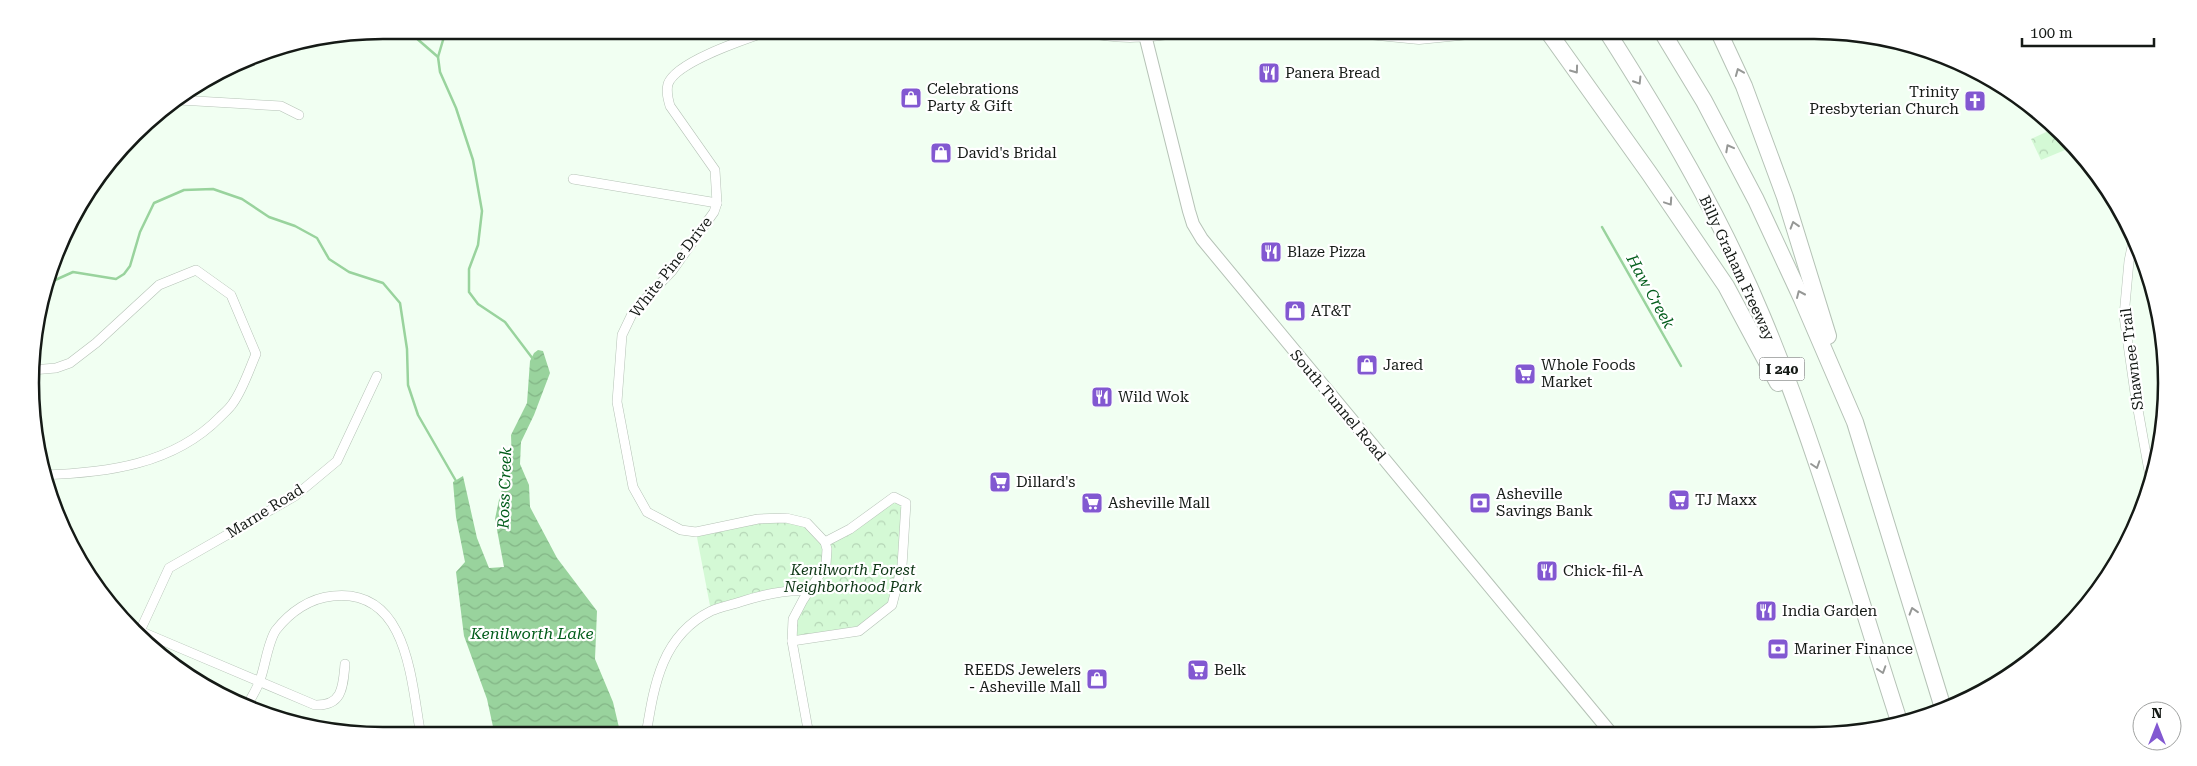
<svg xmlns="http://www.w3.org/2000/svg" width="2197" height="766" font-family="'Roboto Serif',serif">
	<defs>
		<pattern id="forest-crowns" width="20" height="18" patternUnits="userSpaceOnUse" patternTransform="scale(1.25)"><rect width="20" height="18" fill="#d4f9d5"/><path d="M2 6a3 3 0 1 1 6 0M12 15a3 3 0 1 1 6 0" fill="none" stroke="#b5d5b6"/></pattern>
		<pattern id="water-waves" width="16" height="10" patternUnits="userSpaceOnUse" patternTransform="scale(1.25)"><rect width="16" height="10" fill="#99d39d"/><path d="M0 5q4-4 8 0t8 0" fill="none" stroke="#83b586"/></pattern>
	</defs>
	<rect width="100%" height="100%" fill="#f1fff2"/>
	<g fill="url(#forest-crowns)">
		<path d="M2055,128L2065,150L2041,160L2031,139Z"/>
		<path d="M894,497L906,503L902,566L892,605L859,631L792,641L793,619L803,600L801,590L711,611L696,532L758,519L807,523L825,541Z"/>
	</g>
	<path fill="url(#water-waves)" d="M538,350L543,351L550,373L534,415L521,442L520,464L529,485L530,507L557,558L597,611L595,659L613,702L621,736H495L487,699L464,636L456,572L465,562L456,517L453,482L463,476L477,538L489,568L504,567L495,519L500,495L512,464L511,435L527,403L530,361L534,353Z"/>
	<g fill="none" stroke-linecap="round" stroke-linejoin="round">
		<g stroke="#99d39d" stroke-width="2.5">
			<path d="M407,30L438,57"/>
			<path d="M446,30L438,57L440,72L456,108L473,160L482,211L478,245L469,269V292L478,304L505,322L533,359"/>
			<path d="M1602,227L1681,366"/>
			<path d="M49,285L53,281L73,272L116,279L124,274L130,266L140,232L154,203L184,190L213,189L242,199L269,217L295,226L317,238L329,259L349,272L383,283L400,303L407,349L408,385L418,415L456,481"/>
		</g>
		<g stroke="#b5c2b6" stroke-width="10">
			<g id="street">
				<path d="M772,30C749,38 676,61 668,84C666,92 668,99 670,106L715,170L717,203L714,212L672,271L633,312L622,335L617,402L633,487L647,512L681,530L696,532L758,519L786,518L807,523L825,542L827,549L826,565L803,600L793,619L792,641L809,735"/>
				<path d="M179,100L281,106L299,115"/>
				<path d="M573,179L717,203"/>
				<path d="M2134,237L2129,261L2124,316L2135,393L2149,471L2153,479"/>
				<path d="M32,370L56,368L70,363L96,343L159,285L196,270L231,295L256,354C249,370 243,389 233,403C230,408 224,413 220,417C173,465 106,473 42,475"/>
				<path d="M128,626L315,705C343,706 343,686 345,664"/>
				<path d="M140,631L169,568L295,496L337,461L377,376"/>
				<path d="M792,641L859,631L892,605L902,566L906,503L894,497L850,529L825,542"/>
				<path d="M248,704C252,696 257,689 260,680C265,667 268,641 276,630C290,612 310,598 333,596C409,588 411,683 421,736"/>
				<path d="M646,735C654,686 661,636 711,611C720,607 731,605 740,602C762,595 785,589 808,591"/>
			</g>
		</g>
		<g stroke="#b5c2b6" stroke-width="14">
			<g id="secondary">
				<path d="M1145,35L1189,211L1193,224L1202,239L1611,733"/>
				<path d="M31,409L32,380"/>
			</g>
		</g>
		<g stroke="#b5c2b6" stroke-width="15">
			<g id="primary">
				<path d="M1088,30C1120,38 1150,35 1182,30"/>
				<path d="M1348,30L1419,37L1489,30"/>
			</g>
		</g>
		<g stroke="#b5c2b6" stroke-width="18">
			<g id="highway">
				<path d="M1547,30L1649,173L1726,286L1778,383"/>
				<path d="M1606,30C1664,121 1720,215 1762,316C1817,447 1855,586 1899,721"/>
				<path d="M1661,30L1704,101L1756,200L1802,299L1855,422L1943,708"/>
				<path d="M1718,30L1744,86L1785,197L1828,336"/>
			</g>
		</g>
		<use href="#street" stroke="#fff" stroke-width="9"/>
		<use href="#secondary" stroke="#fff" stroke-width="12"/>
		<use href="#primary" stroke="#fff" stroke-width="14"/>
		<use href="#highway" stroke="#fff" stroke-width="16"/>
	</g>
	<defs><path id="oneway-chevron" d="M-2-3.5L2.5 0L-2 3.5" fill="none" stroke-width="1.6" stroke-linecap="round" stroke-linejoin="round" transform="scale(1.25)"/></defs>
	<g stroke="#969896">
		<use href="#oneway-chevron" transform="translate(1575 70) rotate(54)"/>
		<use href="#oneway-chevron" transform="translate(1739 72) rotate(-112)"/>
		<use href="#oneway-chevron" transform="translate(1638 81) rotate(58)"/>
		<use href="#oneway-chevron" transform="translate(1729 148) rotate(-118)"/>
		<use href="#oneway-chevron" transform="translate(1669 202) rotate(56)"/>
		<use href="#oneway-chevron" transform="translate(1794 225) rotate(-107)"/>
		<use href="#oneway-chevron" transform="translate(1800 294) rotate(-114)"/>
		<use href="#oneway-chevron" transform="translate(1816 465) rotate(72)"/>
		<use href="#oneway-chevron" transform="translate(1913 611) rotate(-107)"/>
		<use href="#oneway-chevron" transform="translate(1882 670) rotate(72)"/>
	</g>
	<defs>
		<g id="restaurant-square" transform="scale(1.125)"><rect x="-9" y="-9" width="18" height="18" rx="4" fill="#8258d1" stroke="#fff"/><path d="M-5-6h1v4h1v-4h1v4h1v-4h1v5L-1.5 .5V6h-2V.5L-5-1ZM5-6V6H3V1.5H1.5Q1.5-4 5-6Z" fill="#fff"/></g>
		<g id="shop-square" transform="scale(1.125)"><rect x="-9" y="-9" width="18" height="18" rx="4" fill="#8258d1" stroke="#fff"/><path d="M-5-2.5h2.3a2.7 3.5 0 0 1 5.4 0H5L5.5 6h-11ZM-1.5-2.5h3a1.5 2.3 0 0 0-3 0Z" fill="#fff"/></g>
		<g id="church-square" transform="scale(1.125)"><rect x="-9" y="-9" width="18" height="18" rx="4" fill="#8258d1" stroke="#fff"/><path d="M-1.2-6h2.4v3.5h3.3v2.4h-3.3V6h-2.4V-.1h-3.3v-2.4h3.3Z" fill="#fff"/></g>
		<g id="supermarket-square" transform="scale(1.125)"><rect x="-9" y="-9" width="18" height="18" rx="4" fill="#8258d1" stroke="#fff"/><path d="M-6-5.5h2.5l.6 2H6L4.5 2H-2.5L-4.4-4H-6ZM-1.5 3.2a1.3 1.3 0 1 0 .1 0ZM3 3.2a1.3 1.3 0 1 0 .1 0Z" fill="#fff"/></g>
		<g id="bank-square" transform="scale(1.125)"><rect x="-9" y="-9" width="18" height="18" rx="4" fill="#8258d1" stroke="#fff"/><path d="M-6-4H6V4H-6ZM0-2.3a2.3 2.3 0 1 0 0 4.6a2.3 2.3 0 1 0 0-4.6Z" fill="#fff"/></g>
	</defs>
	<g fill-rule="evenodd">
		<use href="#restaurant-square" x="1269" y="73"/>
		<use href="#shop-square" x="911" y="98"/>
		<use href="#church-square" x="1975" y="101"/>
		<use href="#shop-square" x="941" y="153"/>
		<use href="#restaurant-square" x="1271" y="252"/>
		<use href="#shop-square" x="1295" y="311"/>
		<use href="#shop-square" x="1367" y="365"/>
		<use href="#supermarket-square" x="1525" y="374"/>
		<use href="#restaurant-square" x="1102" y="397"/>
		<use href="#supermarket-square" x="1000" y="482"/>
		<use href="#supermarket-square" x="1679" y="500"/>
		<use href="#supermarket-square" x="1092" y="503"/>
		<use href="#bank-square" x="1480" y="503"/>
		<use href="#restaurant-square" x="1547" y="571"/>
		<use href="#restaurant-square" x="1766" y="611"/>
		<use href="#bank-square" x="1778" y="649"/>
		<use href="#supermarket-square" x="1198" y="670"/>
		<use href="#shop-square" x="1097" y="679"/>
	</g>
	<g text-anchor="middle" stroke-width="4.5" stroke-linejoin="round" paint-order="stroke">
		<rect fill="#fff" stroke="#5b5f5c" stroke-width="1" x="1759.5" y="357.5" width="45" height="23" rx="4"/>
		<g font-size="14" font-weight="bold" fill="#151a16">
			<text x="1782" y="374">I 240</text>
		</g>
		<g font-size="15" fill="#151a16" stroke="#fff" text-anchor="start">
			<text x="1285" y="78">Panera Bread</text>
			<text x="927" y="94">Celebrations<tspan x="927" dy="17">Party &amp; Gift</tspan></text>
			<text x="1959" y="97" text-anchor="end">Trinity<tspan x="1959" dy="17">Presbyterian Church</tspan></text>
			<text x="957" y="158">David's Bridal</text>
			<text x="1287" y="257">Blaze Pizza</text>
			<text x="1311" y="316">AT&amp;T</text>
			<text x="1383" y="370">Jared</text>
			<text x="1541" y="370">Whole Foods<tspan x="1541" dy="17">Market</tspan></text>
			<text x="1118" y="402">Wild Wok</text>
			<text x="1016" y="487">Dillard's</text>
			<text x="1496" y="499">Asheville<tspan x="1496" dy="17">Savings Bank</tspan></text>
			<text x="1695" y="505">TJ Maxx</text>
			<text x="1108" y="508">Asheville Mall</text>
			<text x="1563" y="576">Chick-fil-A</text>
			<text x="1782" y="616">India Garden</text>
			<text x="1794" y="654">Mariner Finance</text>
			<text x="1081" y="675" text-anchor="end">REEDS Jewelers<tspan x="1081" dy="17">- Asheville Mall</tspan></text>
			<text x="1214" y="675">Belk</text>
		</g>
		<g font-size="15" fill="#151a16" stroke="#fff">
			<text transform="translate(671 267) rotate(-52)" y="5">White Pine Drive</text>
			<text transform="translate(1737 268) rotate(65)" y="5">Billy Graham Freeway</text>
			<text transform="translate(2132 359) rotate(-97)" y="5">Shawnee Trail</text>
			<text transform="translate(1338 405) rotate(50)" y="5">South Tunnel Road</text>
			<text transform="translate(265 511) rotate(-32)" y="5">Marne Road</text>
		</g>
		<g font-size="15" font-style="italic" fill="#0d3614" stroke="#fff">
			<text x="853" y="575">Kenilworth Forest<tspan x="853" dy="17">Neighborhood Park</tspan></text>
		</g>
		<g font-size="16" font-style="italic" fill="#025d1b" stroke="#fff">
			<text transform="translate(1651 291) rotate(61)" y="6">Haw Creek</text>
			<text transform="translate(504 488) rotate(-88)" y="6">Ross Creek</text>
			<text x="532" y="639">Kenilworth Lake</text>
		</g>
	</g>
	<path d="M0 0H2197V766H0ZM383 39H1814A344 344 0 0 1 2158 383V383A344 344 0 0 1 1814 727H383A344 344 0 0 1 39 383V383A344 344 0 0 1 383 39Z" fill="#fff" fill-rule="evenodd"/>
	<path fill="none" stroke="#151a16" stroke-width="2.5" d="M383 39H1814A344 344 0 0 1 2158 383V383A344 344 0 0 1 1814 727H383A344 344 0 0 1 39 383V383A344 344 0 0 1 383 39Z"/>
	<g transform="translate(2157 726)"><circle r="24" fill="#ffffff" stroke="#a1a3a2"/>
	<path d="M0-4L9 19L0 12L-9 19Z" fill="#8258d1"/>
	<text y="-8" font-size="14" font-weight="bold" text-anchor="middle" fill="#151a16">N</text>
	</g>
	<path d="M2022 38v8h132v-8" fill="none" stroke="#151a16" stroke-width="2.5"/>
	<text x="2030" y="38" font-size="15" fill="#151a16" stroke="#ffffff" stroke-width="4" paint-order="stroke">100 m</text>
</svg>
